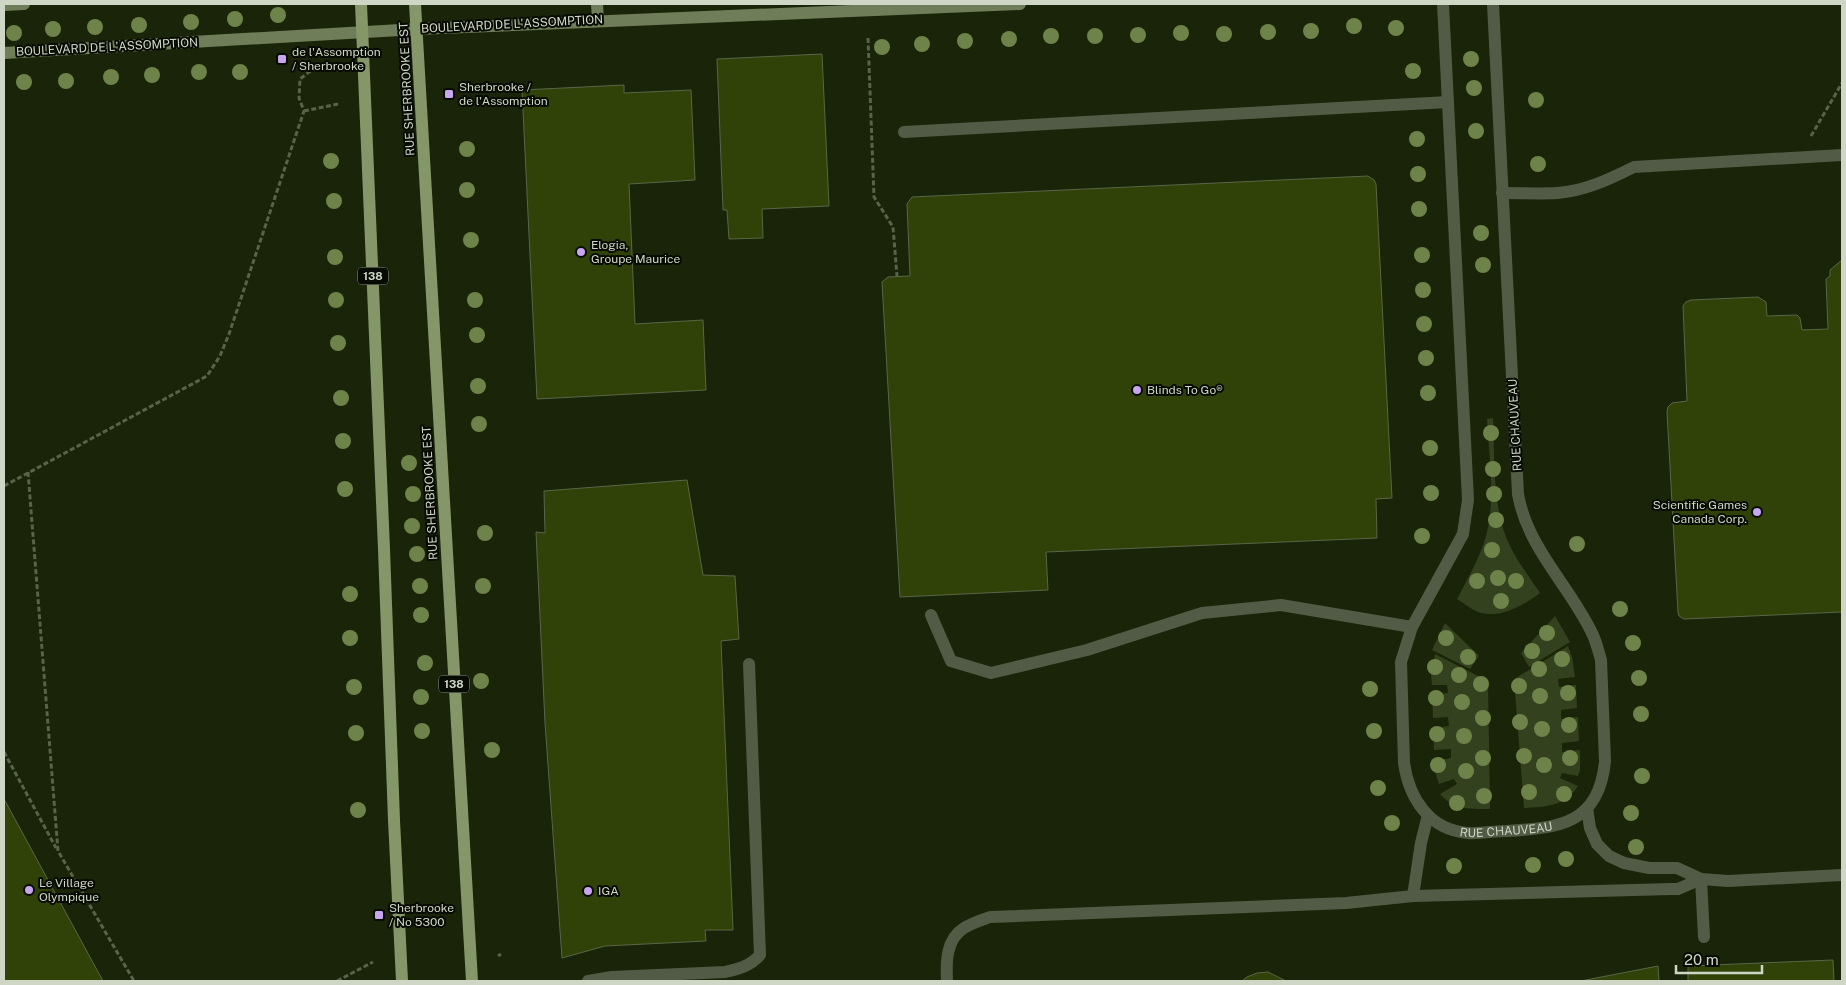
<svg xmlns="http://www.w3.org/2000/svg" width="1846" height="985" font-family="'Public Sans',sans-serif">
	<rect width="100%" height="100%" fill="#1a2408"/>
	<g fill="#34411f">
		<path d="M1493,418C1495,457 1492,500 1506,537C1514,557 1528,575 1540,593C1524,605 1502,618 1481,613C1473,611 1464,603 1457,599C1467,580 1477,562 1484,543C1497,504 1489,459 1487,419Z"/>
		<path d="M1555,616L1570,642L1529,667L1521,653Z"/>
		<path d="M1445,623L1479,656L1470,669L1432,650Z"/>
		<path d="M1568,646L1572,657L1575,677L1558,679L1559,687L1576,685L1577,708L1561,710V719L1578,717L1579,741L1562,743V752L1580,750V770L1578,776L1562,773L1560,778L1578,786C1565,806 1547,807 1524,808L1514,679Z"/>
		<path d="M1435,654L1488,681L1490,809C1470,809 1454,810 1440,794L1457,784L1454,779L1439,784L1434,768V761L1451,758V749L1434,750L1433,728L1449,726L1448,717L1433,718L1432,695L1448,693L1447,685H1432L1431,674Z"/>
	</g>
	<g fill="#304207" stroke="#5a6648">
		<path d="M822,54L829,206L762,209L763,238L729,239L727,210H723L717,59Z"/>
		<path d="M624,85V93L691,90L695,180L629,184L635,324L703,320L706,390L537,399L522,90Z"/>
		<path d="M1368,176L1374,180L1376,184L1392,498L1376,499L1377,538L1046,552L1048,590L900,597L882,282L888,277L910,276L907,204L912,197Z"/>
		<path d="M1842,260V612L1684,619L1679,616L1678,612L1667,412L1668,407L1672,403L1687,401L1683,306L1686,302L1691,300L1758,297L1766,302L1767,316L1797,315L1800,318L1802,330L1828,329L1826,279L1830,276V270Z"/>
		<path d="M687,480L703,575L735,576L739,639L721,641L733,930H705L706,941L605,946L562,958L545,723L536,532L545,533L544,491Z"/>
		<path d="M4,799L103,981H4Z"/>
		<path d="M1833,960L1834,981H1688V966Z"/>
		<path d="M1658,966L1659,981H1581Z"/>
		<path d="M1268,972L1286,981H1242L1247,977L1257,973Z"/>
	</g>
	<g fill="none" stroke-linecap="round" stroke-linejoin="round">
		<g stroke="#59624a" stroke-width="3" stroke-dasharray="5 2.5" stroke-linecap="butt">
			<path d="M868,38L874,197L893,227L897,276"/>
			<path d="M304,111L338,104"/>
			<path d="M1811,136L1842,83"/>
			<path d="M28,472L58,851L134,981"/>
			<path d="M4,486L207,376L220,356L229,334L304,111L299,98L300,79L309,72L325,66"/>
			<path d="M4,752L56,848"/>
			<path d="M498,956L501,954"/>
			<path d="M337,981L373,962"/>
		</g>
		<g stroke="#525b45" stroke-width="12">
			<path d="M904,132L1448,102"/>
			<path d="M1502,193C1520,193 1539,194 1557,193C1585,191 1610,179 1634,167L1842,155"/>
			<path d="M931,615L951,661L991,673L1087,650L1202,613L1281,605L1412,627"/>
			<path d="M1587,808L1590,828L1597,844L1609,856L1624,863L1649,868H1677L1701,879L1728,881L1842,875"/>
			<path d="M1701,879L1704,937"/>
			<path d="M1413,896L1421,843L1428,815"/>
			<path d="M588,981L612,977L725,972C739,969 750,966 760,955L749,664"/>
			<path d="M947,981C946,962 946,939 964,928C972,923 982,920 990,917L1346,903L1413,896L1671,889H1678L1701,879"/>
		</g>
		<path stroke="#525b45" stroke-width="12" id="s1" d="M1443,4L1468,500L1463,534L1412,627L1401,662L1404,763C1409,798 1429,830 1468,833C1480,834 1494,831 1506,831C1560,828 1599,824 1605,761L1601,660C1598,650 1596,640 1591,631C1568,584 1527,547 1518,494L1493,4"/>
		<g stroke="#6f7d59" stroke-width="12">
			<path d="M597,4L598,20"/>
			<path d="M4,5L24,4"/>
			<path d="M4,53L417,29L1020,4"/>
		</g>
		<g stroke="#859768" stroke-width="12">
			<path d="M361,4L384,549L394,820L402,981"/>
			<path d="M415,4L472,981"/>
		</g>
	</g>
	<g fill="#6e8349">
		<circle cx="278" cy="15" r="8"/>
		<circle cx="235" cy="19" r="8"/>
		<circle cx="191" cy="22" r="8"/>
		<circle cx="139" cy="25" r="8"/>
		<circle cx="1354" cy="26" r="8"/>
		<circle cx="95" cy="27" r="8"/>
		<circle cx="1396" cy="28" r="8"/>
		<circle cx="53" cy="29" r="8"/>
		<circle cx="1311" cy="31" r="8"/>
		<circle cx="1268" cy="32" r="8"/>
		<circle cx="14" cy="33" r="8"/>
		<circle cx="1181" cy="33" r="8"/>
		<circle cx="1224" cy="34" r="8"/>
		<circle cx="1138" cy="35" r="8"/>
		<circle cx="1051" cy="36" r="8"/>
		<circle cx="1095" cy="36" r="8"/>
		<circle cx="1009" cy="39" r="8"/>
		<circle cx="965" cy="41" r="8"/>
		<circle cx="922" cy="44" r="8"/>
		<circle cx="882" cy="47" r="8"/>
		<circle cx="1471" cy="59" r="8"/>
		<circle cx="1413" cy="71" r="8"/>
		<circle cx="199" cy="72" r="8"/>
		<circle cx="240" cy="72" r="8"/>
		<circle cx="152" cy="75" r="8"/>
		<circle cx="111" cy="77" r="8"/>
		<circle cx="66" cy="81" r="8"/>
		<circle cx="24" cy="82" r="8"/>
		<circle cx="1474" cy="88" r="8"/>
		<circle cx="1536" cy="100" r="8"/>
		<circle cx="1476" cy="131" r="8"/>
		<circle cx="1417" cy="139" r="8"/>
		<circle cx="467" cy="149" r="8"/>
		<circle cx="331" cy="161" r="8"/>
		<circle cx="1538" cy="164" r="8"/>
		<circle cx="1418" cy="174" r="8"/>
		<circle cx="467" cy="190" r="8"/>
		<circle cx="334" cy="201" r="8"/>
		<circle cx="1419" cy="209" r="8"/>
		<circle cx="1481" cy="233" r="8"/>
		<circle cx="471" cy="240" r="8"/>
		<circle cx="1422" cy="255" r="8"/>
		<circle cx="335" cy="257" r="8"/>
		<circle cx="1483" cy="265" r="8"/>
		<circle cx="1423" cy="290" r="8"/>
		<circle cx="336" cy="300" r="8"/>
		<circle cx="475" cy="300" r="8"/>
		<circle cx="1424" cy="324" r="8"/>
		<circle cx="477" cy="335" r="8"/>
		<circle cx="338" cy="343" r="8"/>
		<circle cx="1426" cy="358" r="8"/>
		<circle cx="478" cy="386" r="8"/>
		<circle cx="1428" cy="393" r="8"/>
		<circle cx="341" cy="398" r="8"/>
		<circle cx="479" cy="424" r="8"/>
		<circle cx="1491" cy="433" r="8"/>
		<circle cx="343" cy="441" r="8"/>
		<circle cx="1430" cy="448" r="8"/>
		<circle cx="409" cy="463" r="8"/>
		<circle cx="1493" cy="469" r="8"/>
		<circle cx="345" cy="489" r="8"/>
		<circle cx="1431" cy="493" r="8"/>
		<circle cx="413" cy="494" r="8"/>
		<circle cx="1494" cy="494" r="8"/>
		<circle cx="1496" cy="520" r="8"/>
		<circle cx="412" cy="526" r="8"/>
		<circle cx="485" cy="533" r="8"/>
		<circle cx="1422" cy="536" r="8"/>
		<circle cx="1577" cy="544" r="8"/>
		<circle cx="1492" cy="550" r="8"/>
		<circle cx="417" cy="554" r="8"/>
		<circle cx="1498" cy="578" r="8"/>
		<circle cx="1477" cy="581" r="8"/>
		<circle cx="1516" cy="581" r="8"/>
		<circle cx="420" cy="586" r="8"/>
		<circle cx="483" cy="586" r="8"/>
		<circle cx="350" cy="594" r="8"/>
		<circle cx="1501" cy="601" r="8"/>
		<circle cx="1620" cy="609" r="8"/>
		<circle cx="421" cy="615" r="8"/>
		<circle cx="1547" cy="633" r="8"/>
		<circle cx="350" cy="638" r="8"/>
		<circle cx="1446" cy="638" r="8"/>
		<circle cx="1633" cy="643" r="8"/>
		<circle cx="1532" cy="651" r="8"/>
		<circle cx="1468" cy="657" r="8"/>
		<circle cx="1562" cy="659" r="8"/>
		<circle cx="425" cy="663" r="8"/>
		<circle cx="1435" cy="667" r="8"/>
		<circle cx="1539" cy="669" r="8"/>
		<circle cx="1459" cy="675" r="8"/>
		<circle cx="1639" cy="678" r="8"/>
		<circle cx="481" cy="681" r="8"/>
		<circle cx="1481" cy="684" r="8"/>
		<circle cx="1519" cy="686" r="8"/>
		<circle cx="354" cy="687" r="8"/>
		<circle cx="1370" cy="689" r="8"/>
		<circle cx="1568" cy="693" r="8"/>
		<circle cx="1540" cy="696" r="8"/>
		<circle cx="421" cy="697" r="8"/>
		<circle cx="1436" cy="698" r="8"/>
		<circle cx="1462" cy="702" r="8"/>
		<circle cx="1641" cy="714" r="8"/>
		<circle cx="1483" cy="718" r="8"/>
		<circle cx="1520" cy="722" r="8"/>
		<circle cx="1569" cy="725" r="8"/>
		<circle cx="1542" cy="729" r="8"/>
		<circle cx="422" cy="731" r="8"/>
		<circle cx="1374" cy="731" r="8"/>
		<circle cx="356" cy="733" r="8"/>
		<circle cx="1437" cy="734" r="8"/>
		<circle cx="1464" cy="736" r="8"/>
		<circle cx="492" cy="750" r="8"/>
		<circle cx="1524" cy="756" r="8"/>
		<circle cx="1483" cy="758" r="8"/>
		<circle cx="1570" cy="758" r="8"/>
		<circle cx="1438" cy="765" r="8"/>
		<circle cx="1544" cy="765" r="8"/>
		<circle cx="1466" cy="771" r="8"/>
		<circle cx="1642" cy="776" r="8"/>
		<circle cx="1378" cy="788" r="8"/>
		<circle cx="1529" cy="792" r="8"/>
		<circle cx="1564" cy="794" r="8"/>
		<circle cx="1484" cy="796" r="8"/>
		<circle cx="1457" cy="803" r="8"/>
		<circle cx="358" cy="810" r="8"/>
		<circle cx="1631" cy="813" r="8"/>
		<circle cx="1392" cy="823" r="8"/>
		<circle cx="1636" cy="847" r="8"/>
		<circle cx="1566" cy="859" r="8"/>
		<circle cx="1533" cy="865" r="8"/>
		<circle cx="1454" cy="866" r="8"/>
	</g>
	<g fill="#c8a6ef" stroke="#070b03" stroke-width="2">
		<rect x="277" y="54" width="10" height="10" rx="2.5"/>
		<rect x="444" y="89" width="10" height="10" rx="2.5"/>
		<circle cx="581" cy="252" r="5"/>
		<circle cx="1137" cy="390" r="5"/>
		<circle cx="1757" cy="512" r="5"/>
		<circle cx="29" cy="890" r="5"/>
		<circle cx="588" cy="891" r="5"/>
		<rect x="374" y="910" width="10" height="10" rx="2.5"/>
	</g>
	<g text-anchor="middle" stroke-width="4" stroke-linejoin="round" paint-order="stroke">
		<g fill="#070b03" stroke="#93998b" stroke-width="1">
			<rect x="358" y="267.5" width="30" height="17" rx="4"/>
			<rect x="439" y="675.5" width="30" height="17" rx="4"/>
		</g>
		<g font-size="11" font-weight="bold" fill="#cfd6c5">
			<text x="373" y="280">138</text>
			<text x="454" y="688">138</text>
		</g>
		<g font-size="12" fill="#cfd6c5" stroke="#070b03">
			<text transform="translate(512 24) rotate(-3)" y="4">BOULEVARD DE L'ASSOMPTION</text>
			<text transform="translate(107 47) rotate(-3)" y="4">BOULEVARD DE L'ASSOMPTION</text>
			<text transform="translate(407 89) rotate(-93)" y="4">RUE SHERBROOKE EST</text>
			<text transform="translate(1515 425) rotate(-93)" y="4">RUE CHAUVEAU</text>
			<text transform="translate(430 493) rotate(-93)" y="4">RUE SHERBROOKE EST</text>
			<text dy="4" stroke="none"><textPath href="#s1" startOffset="916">RUE CHAUVEAU</textPath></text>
		</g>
		<g font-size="12" fill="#cfd6c5" stroke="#070b03" text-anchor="start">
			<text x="292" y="56">de l'Assomption<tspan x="292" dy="14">/ Sherbrooke</tspan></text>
			<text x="459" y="91">Sherbrooke /<tspan x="459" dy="14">de l'Assomption</tspan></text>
			<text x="591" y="249">Elogia,<tspan x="591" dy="14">Groupe Maurice</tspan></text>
			<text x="1147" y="394">Blinds To Go®</text>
			<text x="1747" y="509" text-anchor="end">Scientific Games<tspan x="1747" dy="14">Canada Corp.</tspan></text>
			<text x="39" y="887">Le Village<tspan x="39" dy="14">Olympique</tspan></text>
			<text x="598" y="895">IGA</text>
			<text x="389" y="912">Sherbrooke<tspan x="389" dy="14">/ No 5300</tspan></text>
		</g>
	</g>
	<rect width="1846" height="985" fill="none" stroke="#cfd6c5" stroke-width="10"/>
	<path d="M1676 965v8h86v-8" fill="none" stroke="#cfd6c5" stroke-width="2.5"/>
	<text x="1684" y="965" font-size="15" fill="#cfd6c5" stroke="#070b03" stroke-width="4" paint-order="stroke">20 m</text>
</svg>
